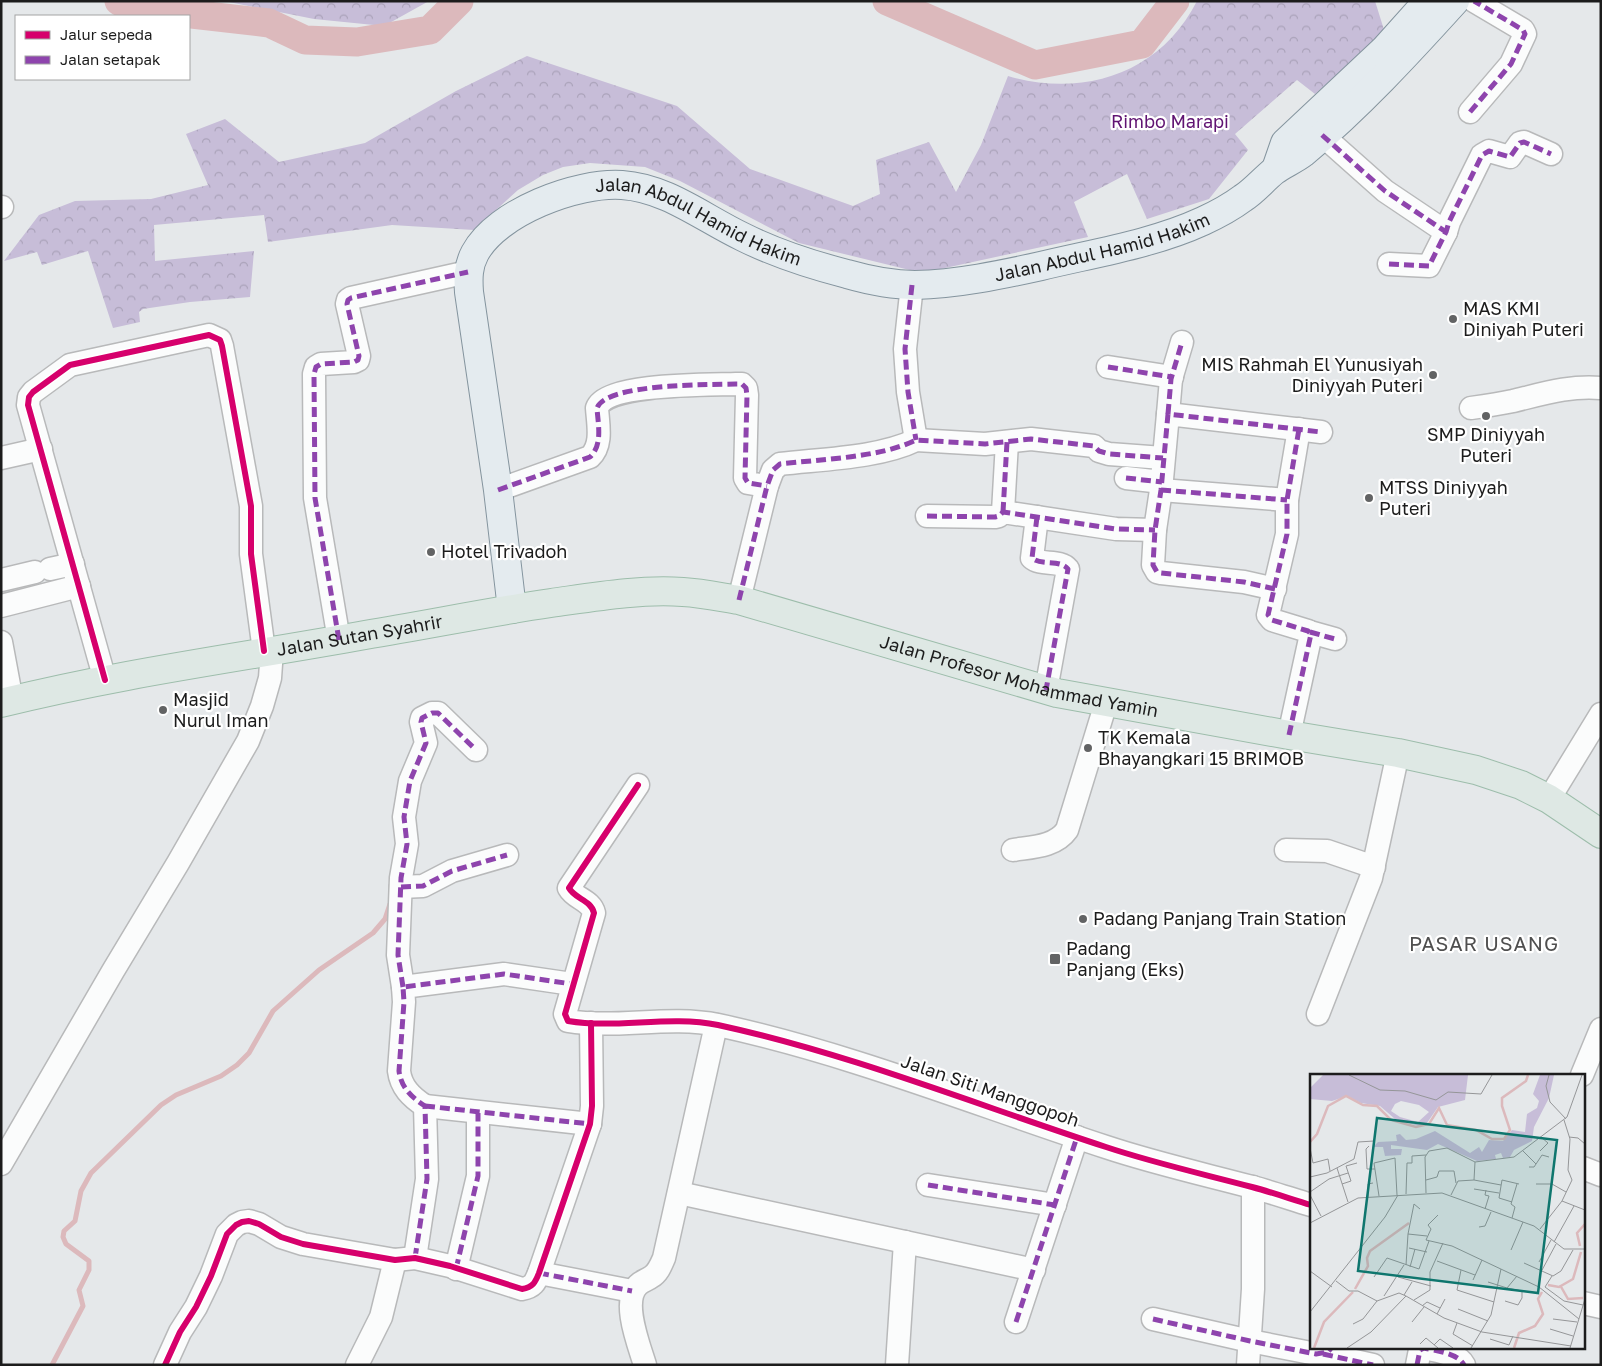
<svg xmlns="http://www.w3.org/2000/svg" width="1602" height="1366" font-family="'Golos Text',sans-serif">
	<defs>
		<pattern id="forest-crowns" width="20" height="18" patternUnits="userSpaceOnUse" patternTransform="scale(1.25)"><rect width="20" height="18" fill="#c7bdd8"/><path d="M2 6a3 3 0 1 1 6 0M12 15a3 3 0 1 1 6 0" fill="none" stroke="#aaa2b9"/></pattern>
	</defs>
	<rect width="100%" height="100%" fill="#e5e8ea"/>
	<g fill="url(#forest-crowns)">
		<path d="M224,1H429L384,26L314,19Z"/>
		<path d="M1197,1H1375L1385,33L1315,94L1297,80L1235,134L1248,150L1209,199L1147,219L1127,174L1074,202L1088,237L922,273L799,243L680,181L645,167L590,163L563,167L543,175L518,190L474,230L392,225L268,242L264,215L154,225L155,261L254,251L250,297L190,302L143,309L139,312L140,322L113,328L88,251L42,265L37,252L4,261L39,215L75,201L151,199L208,185L186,134L225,119L279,162L365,143L456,91L527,56L677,106L750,169L853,206L880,194L876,160L929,142L956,192L981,145L1008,76C1083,98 1160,74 1197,1Z"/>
	</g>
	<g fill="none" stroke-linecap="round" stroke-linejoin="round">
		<path stroke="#dcb9bc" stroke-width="5" d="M52,1365L83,1306L79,1290L89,1270V1261L66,1244L63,1237L64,1231L75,1221L81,1191L91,1173L161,1105L176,1095L221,1076L237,1065L249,1053L273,1011L319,970L373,933L385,919L390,904"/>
		<g stroke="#dcb9bc" stroke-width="29">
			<path d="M119,1L130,7L269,23L305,40L357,42L430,30L459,1"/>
			<path d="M887,1L1035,65L1142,44L1175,1"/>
		</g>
		<g stroke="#b8b9ba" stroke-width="25">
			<g id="minor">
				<path d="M1470,112L1511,64L1525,34L1523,30L1474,1"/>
				<path d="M1322,135L1385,191L1446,232"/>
				<path d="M1,207H2"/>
				<path d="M1389,264L1429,266L1446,232L1449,222L1482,155L1489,151L1510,157L1520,143L1524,142L1551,154"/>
				<path d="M912,285L905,349L908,392L916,440"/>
				<path d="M1108,367L1172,377"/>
				<path d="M1471,408C1485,406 1499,404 1513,401C1542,394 1571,385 1601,388"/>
				<path d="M1168,414L1171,379L1182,342"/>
				<path d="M1,458L41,449"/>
				<path d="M1126,478L1162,482"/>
				<path d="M498,490L590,457C603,445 598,424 597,408C606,383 710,385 736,384H742L746,388L747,395L745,478L748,483L767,486"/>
				<path d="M1161,490L1287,500"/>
				<path d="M1003,512L1007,442"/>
				<path d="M927,516L995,517L999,516L1003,512L1116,529L1155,530"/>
				<path d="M1037,517L1032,558C1041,566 1060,559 1068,569L1046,690"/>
				<path d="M50,569L73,564"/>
				<path d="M1,580L35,572"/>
				<path d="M1275,589L1244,582L1161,573L1157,572L1153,565L1155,530L1161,490L1168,414L1321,432"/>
				<path d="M739,600L767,486L773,470L780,464C822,459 879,458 916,440L985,444L1031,439L1094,446L1099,451L1109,454L1163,458"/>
				<path d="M1,606L79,586"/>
				<path d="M1310,632L1335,639"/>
				<path d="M339,640L315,498L314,374L316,367L321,364L354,362L358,360L359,356L347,304L348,300L351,298L468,272"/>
				<path d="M1,642L12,701"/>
				<path d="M105,680L28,405L29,397L33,392L70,365L209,335L220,340L222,346L251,506V554L264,651"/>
				<path d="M1289,735L1311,634L1308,631L1272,620L1268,615L1287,534V500L1299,429"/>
				<path d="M638,785L569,888C575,899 591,900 594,913L565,1014L568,1021C617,1029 669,1015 718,1025C851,1054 977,1105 1106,1147C1154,1163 1203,1174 1252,1187C1271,1192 1291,1199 1311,1205"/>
				<path d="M1549,799L1601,714"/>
				<path d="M1013,850C1032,847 1055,847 1067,830L1106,703"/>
				<path d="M1286,850L1327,851L1374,867"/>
				<path d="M401,887L423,886L452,871L507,855"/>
				<path d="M403,987L398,955L401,878L407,844L404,817L410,781L426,743L421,722L422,718L432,713H438L476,750"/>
				<path d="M1318,1014L1371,878L1398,753"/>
				<path d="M1582,1075L1601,1029"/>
				<path d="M425,1106L590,1124"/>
				<path d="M1,1164L113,971L178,863L248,741L262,706L270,678L272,650"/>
				<path d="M1583,1168L1601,1175"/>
				<path d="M928,1185L1055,1205"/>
				<path d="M679,1193L1034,1270"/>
				<path d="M415,1258L427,1179L425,1106C411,1097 401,1087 399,1071L404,1002L403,987L504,974L572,984"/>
				<path d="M456,1269L478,1176V1113"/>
				<path d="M539,1273L632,1291"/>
				<path d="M1583,1303L1601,1307"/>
				<path d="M1153,1319L1250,1341L1316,1354L1328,1352L1332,1347"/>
				<path d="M1016,1322L1077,1137"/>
				<path d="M1323,1354L1373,1365"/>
				<path d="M165,1365L180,1332L196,1307L211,1276L227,1234L236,1225L242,1222L249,1221L259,1224L281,1237L303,1244L395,1260L415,1258L450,1266L522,1289C533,1287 535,1283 539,1273L590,1124L592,1106L591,1023"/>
				<path d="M357,1365L381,1317L395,1260"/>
				<path d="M645,1365C639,1345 621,1301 638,1285C642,1281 647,1280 651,1277C658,1273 661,1265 664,1258L716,1025"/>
				<path d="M897,1365L905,1242"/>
				<path d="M1248,1365L1253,1289V1187"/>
				<path d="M1417,1365L1420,1350L1424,1348C1436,1351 1458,1353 1464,1365"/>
			</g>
		</g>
		<g stroke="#84949e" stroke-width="30">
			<g id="major">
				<path d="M1276,169L1285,143L1384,50L1428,1"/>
				<path id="s1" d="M512,609L498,490L469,292C468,278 468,266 475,253C497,212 577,182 622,185C667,188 703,218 743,237C775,253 812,265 847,274C868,280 893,285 915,285C958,284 1000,275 1041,266C1095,253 1153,244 1203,221C1216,215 1231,207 1243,198C1254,191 1263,180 1274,171C1283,164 1294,160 1303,153C1358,107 1407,54 1455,1"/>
			</g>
		</g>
		<g stroke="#9dbdab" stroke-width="30">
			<g id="highway">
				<path id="s2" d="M1,703C121,673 244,657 365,635C427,625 489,612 551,603C594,597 639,589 683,592C702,593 720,597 739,600L1057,693L1289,735L1398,753L1476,770L1521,785L1549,799L1601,834"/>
			</g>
		</g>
		<use href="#minor" stroke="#fbfcfc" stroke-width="22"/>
		<use href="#major" stroke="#e4ebef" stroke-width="28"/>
		<use href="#highway" stroke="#dee8e4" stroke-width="28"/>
		<g stroke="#8e44ad" stroke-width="5" stroke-dasharray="10 5" stroke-linecap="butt">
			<path d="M1470,112L1511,64L1525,34L1523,30L1474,1"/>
			<path d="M1322,135L1385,191L1446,232"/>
			<path d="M1389,264L1429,266L1446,232L1449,222L1482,155L1489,151L1510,157L1520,143L1524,142L1551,154"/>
			<path d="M912,285L905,349L908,392L916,440"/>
			<path d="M1108,367L1172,377"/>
			<path d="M1168,414L1171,379L1182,342"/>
			<path d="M1126,478L1162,482"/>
			<path d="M498,490L590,457C603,445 598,424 597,408C606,383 710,385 736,384H742L746,388L747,395L745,478L748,483L767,486"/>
			<path d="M1161,490L1287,500"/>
			<path d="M1003,512L1007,442"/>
			<path d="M927,516L995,517L999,516L1003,512L1116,529L1155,530"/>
			<path d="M1037,517L1032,558C1041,566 1060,559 1068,569L1046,690"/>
			<path d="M1275,589L1244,582L1161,573L1157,572L1153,565L1155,530L1161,490L1168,414L1321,432"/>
			<path d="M739,600L767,486L773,470L780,464C822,459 879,458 916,440L985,444L1031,439L1094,446L1099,451L1109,454L1163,458"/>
			<path d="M1310,632L1335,639"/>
			<path d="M339,640L315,498L314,374L316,367L321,364L354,362L358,360L359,356L347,304L348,300L351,298L468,272"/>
			<path d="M1289,735L1311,634L1308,631L1272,620L1268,615L1287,534V500L1299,429"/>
			<path d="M401,887L423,886L452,871L507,855"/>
			<path d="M403,987L398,955L401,878L407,844L404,817L410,781L426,743L421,722L422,718L432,713H438L476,750"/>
			<path d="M425,1106L590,1124"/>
			<path d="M928,1185L1055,1205"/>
			<path d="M415,1258L427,1179L425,1106C411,1097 401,1087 399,1071L404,1002L403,987L504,974L572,984"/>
			<path d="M456,1269L478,1176V1113"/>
			<path d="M539,1273L632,1291"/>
			<path d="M1153,1319L1250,1341L1316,1354L1328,1352L1332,1347"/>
			<path d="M1016,1322L1077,1137"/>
			<path d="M1323,1354L1373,1365"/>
			<path d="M1417,1365L1420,1350L1424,1348C1436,1351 1458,1353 1464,1365"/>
		</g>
		<g stroke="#fff" stroke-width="9">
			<g id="cycleway">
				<path d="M105,680L28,405L29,397L33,392L70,365L209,335L220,340L222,346L251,506V554L264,651"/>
				<path d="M638,785L569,888C575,899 591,900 594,913L565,1014L568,1021C617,1029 669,1015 718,1025C851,1054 977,1105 1106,1147C1154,1163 1203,1174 1252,1187C1271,1192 1291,1199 1311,1205"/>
				<path d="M165,1365L180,1332L196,1307L211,1276L227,1234L236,1225L242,1222L249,1221L259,1224L281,1237L303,1244L395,1260L415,1258L450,1266L522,1289C533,1287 535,1283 539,1273L590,1124L592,1106L591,1023"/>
			</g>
		</g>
		<use href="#cycleway" stroke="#d6006c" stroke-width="6"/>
	</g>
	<g fill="#626364" stroke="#fff" stroke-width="2">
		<circle cx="1453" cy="319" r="5"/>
		<circle cx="1433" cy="375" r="5"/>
		<circle cx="1486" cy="416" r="5"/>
		<circle cx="1369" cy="498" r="5"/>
		<circle cx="431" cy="552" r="5"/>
		<circle cx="163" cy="710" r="5"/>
		<circle cx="1088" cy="748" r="5"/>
		<circle cx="1083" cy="919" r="5"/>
		<rect x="1049" y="953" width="12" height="12" rx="2.5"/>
	</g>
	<g text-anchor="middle" stroke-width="4.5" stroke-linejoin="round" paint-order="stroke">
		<g font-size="18" fill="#601372" stroke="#fff">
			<text x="1170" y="128">Rimbo Marapi</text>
		</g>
		<g font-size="18" fill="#1c1c1c" stroke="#fff">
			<text dy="6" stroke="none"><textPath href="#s1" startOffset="612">Jalan Abdul Hamid Hakim</textPath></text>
			<text dy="6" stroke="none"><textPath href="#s1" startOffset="1032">Jalan Abdul Hamid Hakim</textPath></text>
			<text dy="6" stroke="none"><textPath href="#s2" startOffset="365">Jalan Sutan Syahrir</textPath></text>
			<text dy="6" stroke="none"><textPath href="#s2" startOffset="1039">Jalan Profesor Mohammad Yamin</textPath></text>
			<text transform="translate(990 1091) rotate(19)" y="6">Jalan Siti Manggopoh</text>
		</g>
		<g font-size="18" fill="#1c1c1c" stroke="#fff" text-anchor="start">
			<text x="1463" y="315">MAS KMI<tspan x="1463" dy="21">Diniyah Puteri</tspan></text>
			<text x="1423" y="371" text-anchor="end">MIS Rahmah El Yunusiyah<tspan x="1423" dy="21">Diniyyah Puteri</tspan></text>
			<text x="1486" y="441" text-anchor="middle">SMP Diniyyah<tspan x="1486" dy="21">Puteri</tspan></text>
			<text x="1379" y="494">MTSS Diniyyah<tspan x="1379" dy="21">Puteri</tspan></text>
			<text x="441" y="558">Hotel Trivadoh</text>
			<text x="173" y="706">Masjid<tspan x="173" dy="21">Nurul Iman</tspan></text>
			<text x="1098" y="744">TK Kemala<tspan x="1098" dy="21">Bhayangkari 15 BRIMOB</tspan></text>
			<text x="1093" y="925">Padang Panjang Train Station</text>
			<text x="1066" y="955">Padang<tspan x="1066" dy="21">Panjang (Eks)</tspan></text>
		</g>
		<g font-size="20" letter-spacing="1" fill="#4f4f4f" stroke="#fff">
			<text x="1484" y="951">PASAR USANG</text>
		</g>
	</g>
	<g transform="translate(1310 1074)">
		<rect width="275" height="275" fill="#e5e8ea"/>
		<path d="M13,1H158L155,26L128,33L117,49L109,52L85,45L70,32L51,29L37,22L22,27L0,25V14ZM91,27L109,31L119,38L108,48L90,43L81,37L85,30ZM230,1H244L239,24L224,53L222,67L204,76L200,83L193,84L191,79L185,81L186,85L167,87L128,70L117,76L81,71V75H92L91,81L75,82L73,73H63L68,68L87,67L86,61L90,60L96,66L106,65L125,57L160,79L169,73L172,78L179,66L193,67L202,56L215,58L217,40L227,34L229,27L223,20Z" fill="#c7bdd8" fill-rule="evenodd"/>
		<path fill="none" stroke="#dcb9bc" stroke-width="2.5" d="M0,68L7,60L18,32L36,22L53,31L67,32L81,46L106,53L119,50L129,34L137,51L166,56L182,65H194L200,56L192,32V24L216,7L218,1M270,172L267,159L275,150M238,211L249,213L263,205L271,178M250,211L258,225L273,224M45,215L58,192L57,184L60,177L99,149M4,274L14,248L43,218M204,274L209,259L225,252L233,240L228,225L232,218"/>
		<path fill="none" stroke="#959698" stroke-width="1" d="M39,1L70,16L95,17L126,26L138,18L171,20L182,1M239,1L236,12L240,28L256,45M259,63L268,64L275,70M59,72L56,75L57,95H65M0,74L3,89L18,85L20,97M213,77L226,90M230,77L238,69L231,63M219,93H224L232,81L239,83M27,94L38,128M0,103L17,99L44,85L48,68L64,67M116,106L127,103L129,97H144L146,109M164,106L165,88M32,110L41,107L36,92L47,89M226,110H242L256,118M164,115L189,119M0,118L19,105L38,99M116,119L115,83L119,77L137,74L165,88L204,83L257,43L272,1M96,120L97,89H102V82L116,81M0,121L11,142M141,121L148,107L164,106L191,111M69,122L64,89L85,84L87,121M58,123V110L63,109M252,127L275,136M202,128L189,124L192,106L209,110M175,135L179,122L175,121L176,116M128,141L118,151L121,155L116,166L142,172L229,213L269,245M202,144L205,133L201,130L207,110M0,149L48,124L132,119L224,152L254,175H275M169,153L175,152L181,138M230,155L252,127L262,106L258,96L260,65L254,46M98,160L104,130L110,135M244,168L264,132M99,174L117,178M201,176L213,148M127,187L165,201M229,188L241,166M214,189L243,202L251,197L263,176M96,191L98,160L117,162M100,193L105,175M151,196L147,216L184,228M0,197L22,213M231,198L246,170M242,202L235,213L254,227L273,231M64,203L77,184L109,195L119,167M88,203L121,212M163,206L172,186M26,207L39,217H48L67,227L89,219L96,222M178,208L197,214L207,202M94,221L102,208M74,222L94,191M104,226L120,216V198L133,169M195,227L208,231L212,224V217L197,214M112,232L117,228L130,234M148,235L178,247M0,238L75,143L88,121M127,240L135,225M243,245L267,248M102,248L114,233M147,249L143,260L163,272M43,250L53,245L67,227M240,255L263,262M180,265L199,271L203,262M110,270L116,264L128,274M124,271L130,265L143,274M37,274L61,258L96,222L134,244L172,258L261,272M161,274L181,241L191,195M260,274L275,225"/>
		<path fill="#0f766e" fill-opacity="0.15" stroke="#0f766e" stroke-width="2.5" d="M67,44L247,66L228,219L48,197Z"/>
		<rect width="275" height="275" fill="none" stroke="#1c1c1c" stroke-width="2.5"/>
	</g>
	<rect width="1602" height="1366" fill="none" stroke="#1c1c1c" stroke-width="5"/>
	<rect x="15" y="15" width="175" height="65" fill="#ffffff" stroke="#a4a4a4"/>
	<rect x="25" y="31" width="25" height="8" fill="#d6006c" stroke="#a4a4a4"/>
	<text x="60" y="40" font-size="15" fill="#1c1c1c">Jalur sepeda</text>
	<rect x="25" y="56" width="25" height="8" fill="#8e44ad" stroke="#a4a4a4"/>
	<text x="60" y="65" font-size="15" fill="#1c1c1c">Jalan setapak</text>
</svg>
